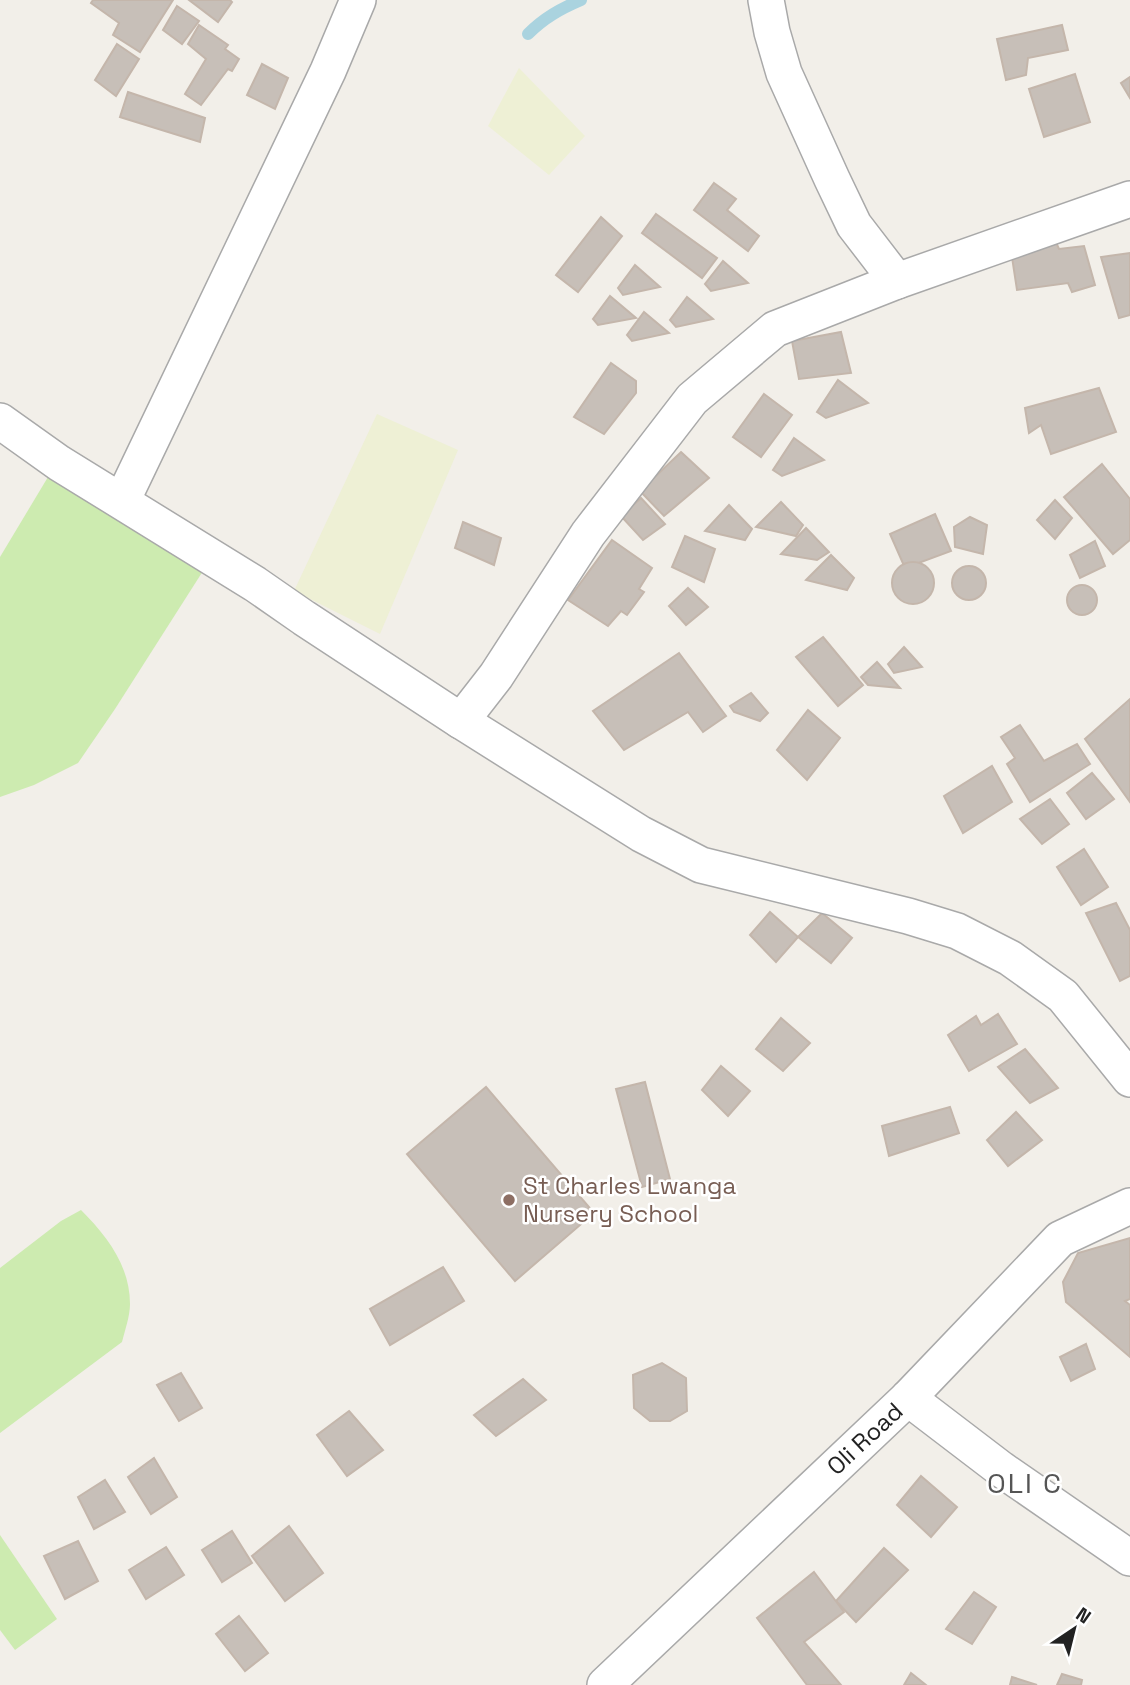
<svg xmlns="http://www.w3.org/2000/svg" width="1130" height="1685" font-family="'Space Grotesk',sans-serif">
	<rect width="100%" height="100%" fill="#f2efe9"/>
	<g fill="#eef0d5">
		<path d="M519,68L585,136L549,175L488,126Z"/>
		<path d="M377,414L458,450L380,634L294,591Z"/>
	</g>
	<g fill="#cdebb0">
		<path d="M48,477L203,571L115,709L78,763L34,785L0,797V557Z"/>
		<path d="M81,1210C107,1236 130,1266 130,1304C130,1316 125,1330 122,1342L0,1433V1268L61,1221Z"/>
		<path d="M0,1535L57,1619L15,1650L0,1630Z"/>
	</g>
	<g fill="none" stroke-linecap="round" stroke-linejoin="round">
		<path stroke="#aad3df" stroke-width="12" d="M528,34C544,18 560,9 581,0"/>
	</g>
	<g fill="#c7bfb8" stroke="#c4b6ab" stroke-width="2">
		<path d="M93,0H173L140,52L113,35L119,23L91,3Z"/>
		<path d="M189,0H230L232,2L218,22Z"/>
		<path d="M177,6L199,21L182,44L163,30Z"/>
		<path d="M199,25L228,45L225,49L239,59L232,71L228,69L201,105L185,94L206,59L188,44Z"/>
		<path d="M1062,25L1068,50L1028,58L1026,75L1006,80L997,39Z"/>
		<path d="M117,44L139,59L116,96L95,80Z"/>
		<path d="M262,64L288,78L275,109L247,95Z"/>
		<path d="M1075,74L1090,122L1044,137L1029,89Z"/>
		<path d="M1130,77V98L1121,83Z"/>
		<path d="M128,92L205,118L200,142L120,117Z"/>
		<path d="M714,183L736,199L727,210L759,236L748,251L694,210Z"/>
		<path d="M656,214L717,258L702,278L642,233Z"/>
		<path d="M601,217L622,236L578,292L556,275Z"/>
		<path d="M1054,238L1059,249L1084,246L1095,285L1072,292L1068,283L1017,290L1010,244Z"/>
		<path d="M1130,253V315L1119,318L1101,257Z"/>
		<path d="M723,261L748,283L711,291L705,284Z"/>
		<path d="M635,265L660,287L623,295L618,288Z"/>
		<path d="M610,296L636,318L598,325L593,319Z"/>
		<path d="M687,297L713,319L676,327L670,320Z"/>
		<path d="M644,312L669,333L632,341L627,335Z"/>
		<path d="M841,332L851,373L799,379L792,341Z"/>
		<path d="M611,363L636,381V393L604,434L574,417Z"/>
		<path d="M838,380L868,403L826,418L817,412Z"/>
		<path d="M1099,388L1116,432L1051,454L1041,425L1029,433L1025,408Z"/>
		<path d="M764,394L792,415L761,457L733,437Z"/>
		<path d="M794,438L824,460L782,476L773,470Z"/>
		<path d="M681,452L709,478L664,516L640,491Z"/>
		<path d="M1102,464L1130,499V540L1113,554L1064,497Z"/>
		<path d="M641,498L665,524L643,540L621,516Z"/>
		<path d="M1055,500L1072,518L1055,539L1037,520Z"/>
		<path d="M781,502L803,525L796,536L756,527Z"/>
		<path d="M729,505L752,529L745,540L705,531Z"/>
		<path d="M935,514L951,551L905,568L890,534Z"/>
		<path d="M970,517L987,525L983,554L955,547L954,527Z"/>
		<path d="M463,522L501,538L494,565L455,548Z"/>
		<path d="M806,528L829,552L817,560L781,554Z"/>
		<path d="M685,536L715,549L704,582L672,567Z"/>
		<path d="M612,540L652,568L639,589L644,592L627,615L621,611L608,626L568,600Z"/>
		<path d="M1095,541L1105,566L1080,578L1070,555Z"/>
		<path d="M831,555L854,578L847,590L806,580Z"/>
		<circle cx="913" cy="583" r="21"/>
		<circle cx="969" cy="583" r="17"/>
		<circle cx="1082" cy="600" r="15"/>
		<path d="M688,588L708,607L686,625L669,606Z"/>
		<path d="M823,637L863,685L838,706L796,657Z"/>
		<path d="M904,647L922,667L894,673L888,664Z"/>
		<path d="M679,653L726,716L703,732L688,712L624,750L593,711Z"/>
		<path d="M877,662L900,688L868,685L861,677Z"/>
		<path d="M751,693L768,713L760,721L734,712L730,706Z"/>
		<path d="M1130,699V802L1085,739Z"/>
		<path d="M808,710L840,738L807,780L777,750Z"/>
		<path d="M1020,725L1044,761L1077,744L1090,764L1030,802L1007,764L1015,758L1001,737Z"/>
		<path d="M992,766L1012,802L963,833L944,796Z"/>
		<path d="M1092,773L1114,799L1086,819L1067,793Z"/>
		<path d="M1050,799L1069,824L1042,844L1020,819Z"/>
		<path d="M1084,849L1108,887L1081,905L1057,867Z"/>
		<path d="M1116,903L1130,930V976L1120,981L1086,913Z"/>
		<path d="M770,912L798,937L776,962L750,935Z"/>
		<path d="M822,913L852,938L831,963L798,937Z"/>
		<path d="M998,1014L1017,1044L969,1071L948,1035L976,1016L981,1025Z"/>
		<path d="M781,1018L810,1043L783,1071L756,1049Z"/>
		<path d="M1025,1049L1058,1088L1030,1103L998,1067Z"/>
		<path d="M721,1066L750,1091L728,1116L702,1090Z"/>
		<path d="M645,1082L670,1179L642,1187L616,1089Z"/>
		<path d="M486,1087L594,1213L515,1281L407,1154Z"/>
		<path d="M950,1107L959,1133L889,1156L882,1126Z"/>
		<path d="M1016,1112L1042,1140L1008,1166L987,1140Z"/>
		<path d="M1130,1238V1299L1125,1301L1130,1305V1357L1066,1302L1063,1282L1078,1253Z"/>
		<path d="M443,1267L464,1301L390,1345L370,1309Z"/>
		<path d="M1086,1344L1095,1369L1071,1381L1060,1357Z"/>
		<path d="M662,1363L686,1378L687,1411L670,1421H650L634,1408L633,1375Z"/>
		<path d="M181,1373L202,1408L179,1421L157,1385Z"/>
		<path d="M523,1379L546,1400L496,1436L474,1415Z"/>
		<path d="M349,1411L383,1450L347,1476L317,1435Z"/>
		<path d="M154,1458L177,1497L151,1514L128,1477Z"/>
		<path d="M921,1476L957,1507L931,1537L897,1505Z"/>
		<path d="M105,1480L125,1512L94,1529L78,1497Z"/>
		<path d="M289,1526L323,1573L285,1601L252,1556Z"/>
		<path d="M232,1531L252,1563L222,1582L202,1550Z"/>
		<path d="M78,1541L98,1581L65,1599L44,1556Z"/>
		<path d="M166,1547L184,1575L146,1599L129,1570Z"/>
		<path d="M884,1548L908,1570L856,1622L836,1601Z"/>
		<path d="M814,1572L844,1612L804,1642L841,1685H807L757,1618Z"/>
		<path d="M974,1592L996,1607L972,1644L946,1629Z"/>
		<path d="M239,1616L268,1653L245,1671L216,1634Z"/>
		<path d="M911,1673L926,1685H904Z"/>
		<path d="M1062,1674L1082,1680L1081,1685H1057Z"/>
		<path d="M1012,1677L1037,1685H1010Z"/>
	</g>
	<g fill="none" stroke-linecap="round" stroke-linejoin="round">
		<g stroke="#a9a9a9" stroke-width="38">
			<g id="street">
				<path d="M766,0L772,32L784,73L832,179L854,225L897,281"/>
				<path d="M1130,199L897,281L775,329L692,399L588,534L496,676L461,721L641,834L701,865L908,916L957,931L1010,958L1063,996L1130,1079"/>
				<path d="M0,421L59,463L255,584L304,618L461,721"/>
				<path d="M122,501L328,71L358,0"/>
				<path d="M908,1398L1001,1469L1130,1558"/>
				<path d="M605,1685L908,1398L1060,1239L1130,1206"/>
			</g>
		</g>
		<use href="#street" stroke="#fff" stroke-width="35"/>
	</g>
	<circle fill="#8d6e63" stroke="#fff" stroke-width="2.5" cx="509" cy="1200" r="7"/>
	<g text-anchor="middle" stroke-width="5" stroke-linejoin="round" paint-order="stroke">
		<g font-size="24" fill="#785e54" stroke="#fff" text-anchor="start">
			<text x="523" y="1194">St Charles Lwanga<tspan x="523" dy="28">Nursery School</tspan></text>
		</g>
		<g font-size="24" fill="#222" stroke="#fff">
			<text transform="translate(865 1439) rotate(-43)" y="8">Oli Road</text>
		</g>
		<g font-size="28" letter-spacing="2" fill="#555" stroke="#fff">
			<text x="1025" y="1493">OLI C</text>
		</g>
	</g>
	<g transform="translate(1074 1629) rotate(35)" stroke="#ffffff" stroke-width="5" paint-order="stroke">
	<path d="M0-5L12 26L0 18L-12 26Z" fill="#222222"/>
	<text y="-10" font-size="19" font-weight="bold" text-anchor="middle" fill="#222222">N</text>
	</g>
</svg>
